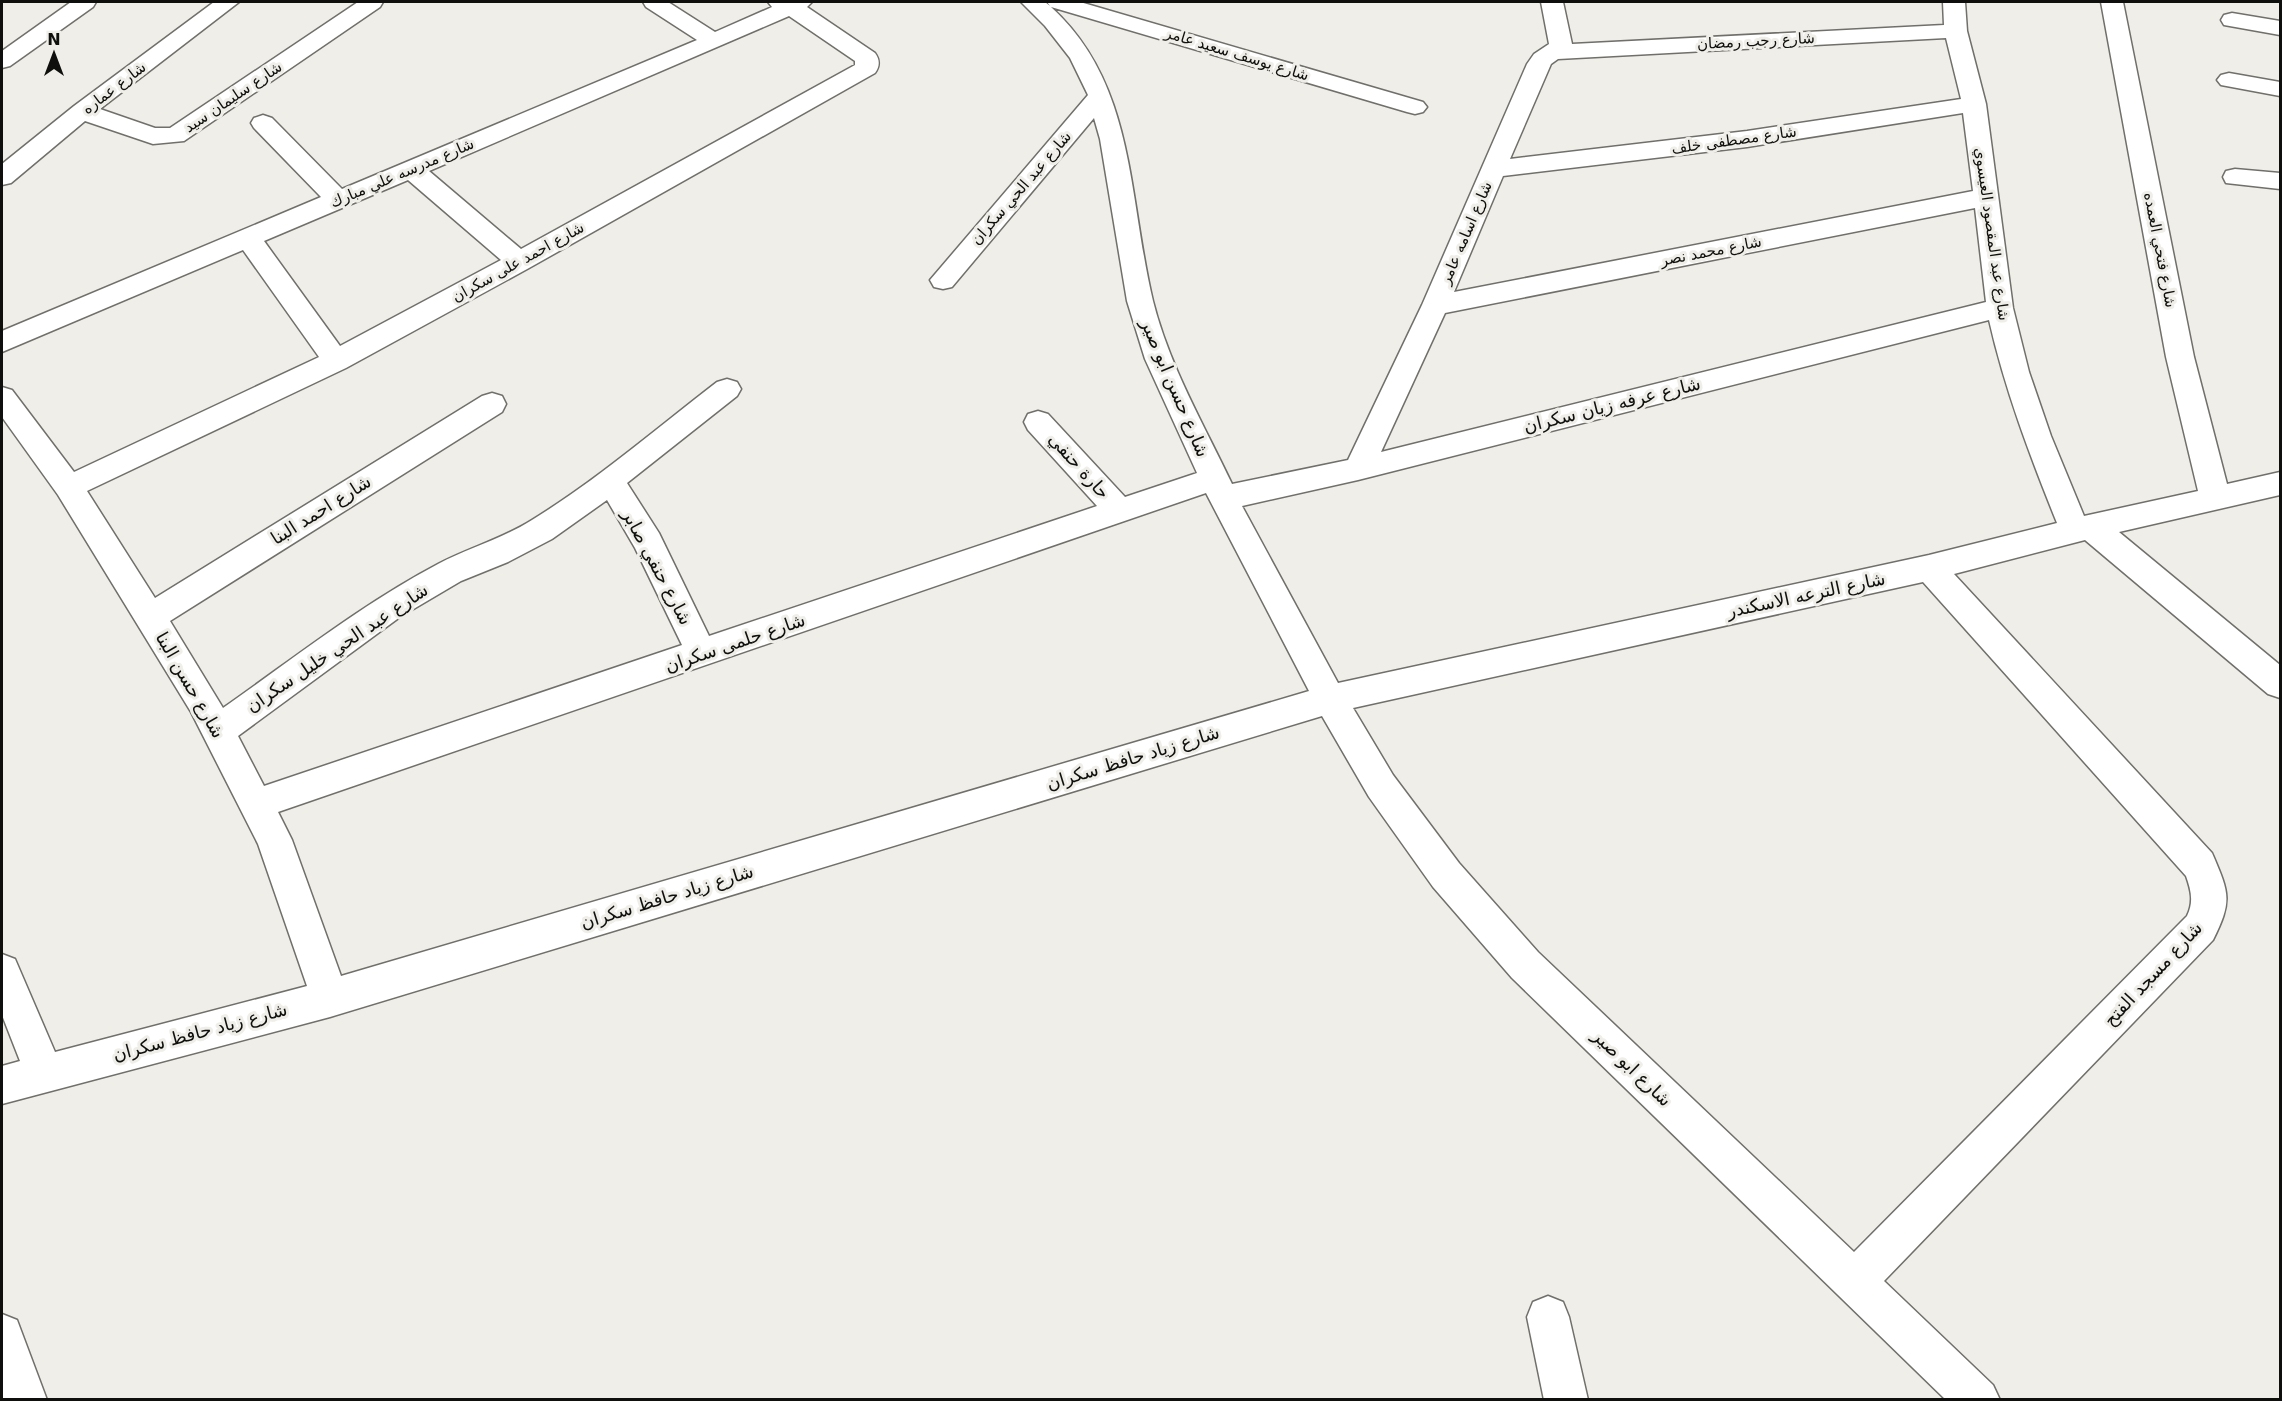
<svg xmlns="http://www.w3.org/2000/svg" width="2282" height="1401" font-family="'DejaVu Sans',Cairo,sans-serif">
	<rect width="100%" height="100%" fill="#efeee8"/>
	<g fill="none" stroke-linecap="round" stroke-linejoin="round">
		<g stroke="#706f6a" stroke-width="3">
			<g id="minor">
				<path d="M71,2H96L93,7L10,66L2,68V51Z"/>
				<path d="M214,2H239L100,109L155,128H170L358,2H383L380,7L184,141L153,144L85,121L11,183L2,185V164L74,106Z"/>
				<path d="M643,2H668L715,32L772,7L768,2H812L807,7L875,53C880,60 880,66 875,73L529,268L346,368L87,491L155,598L482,396L492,393L502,396L506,404L502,412L170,621L223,708C293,659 362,604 438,564C468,548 502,539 532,520C597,480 656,429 717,382L727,379L737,382L741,389L737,396L627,483L659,533L709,636L1097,506L1028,430L1024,422L1028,414L1038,411L1048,414L1125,497L1197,473L1145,359L1127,301L1100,139L1094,118L952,287L943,289L934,287L930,280L1088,95L1070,58L1045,26L1021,2H1045L1050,6L1047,2H1080L1423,102L1427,107L1423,112L1415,114L1407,112L1051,7C1136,84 1128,198 1153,301C1169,365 1204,425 1232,484L1348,460L1422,305L1527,64L1534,54L1549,44L1541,2H1563L1572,44L1944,25L1943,2H1965L1967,31L1986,104L2013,308L2029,372L2051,436L2084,516L2198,491L2166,357L2101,2H2123L2194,357L2227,484L2280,472V495L2119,532L2280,665V698L2268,694L2085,540L1954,574L2212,853C2229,893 2233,900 2213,940L1884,1281L1993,1385L2000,1400H1946L1512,978L1433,887L1369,797L1322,716L330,1017L2,1104V1066L20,1061L2,1015V954L15,959L55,1052L307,986L258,844L191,712L58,495L2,417V387L12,390L74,472L319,357L243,250L2,352V331L321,197L254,128L251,123L254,118L263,115L272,118L342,189L697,40L646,7ZM789,16L855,61V65L521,249L429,171ZM1946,38L1961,99L1747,131L1510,159L1551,64L1558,59ZM1963,113L1973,191L1454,292L1503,176L1747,147ZM408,180L501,260L340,346L264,241ZM1975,208L1986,302L1381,452L1445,313ZM1989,320C2005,390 2030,456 2057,523L1929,555L1338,683L1242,506L1358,480ZM1206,493L1309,691L341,976L292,840L278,812ZM607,500L635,548L682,645L264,786L238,736L400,617L461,581L508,562L552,539ZM1923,582L2186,876C2191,890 2194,902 2187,916L1854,1252L1538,952L1459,863L1393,775L1353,708Z"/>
				<path d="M2232,13L2280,21V35L2224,25L2221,20L2224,15Z"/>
				<path d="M2229,73L2280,82V96L2221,85L2217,80L2221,75Z"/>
				<path d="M2235,169L2280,173V189L2226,183L2223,177L2226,171Z"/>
				<path d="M1548,1296L1563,1302L1569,1317L1588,1400H1544L1527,1317L1533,1302Z"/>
				<path d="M2,1314L17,1320L47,1400H3Z"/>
			</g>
		</g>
		<use href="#minor" fill="#fff" fill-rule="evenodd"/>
	</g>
	<g text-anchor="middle" stroke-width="6" stroke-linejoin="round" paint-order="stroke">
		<g font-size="15" fill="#0f0f0d" stroke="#efeee8">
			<text transform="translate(1756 41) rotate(-3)" y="5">شارع رجب رمضان</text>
			<text transform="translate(1237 54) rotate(17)" y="5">شارع يوسف سعيد عامر</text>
			<text transform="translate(114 88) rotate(-37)" y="5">شارع عماره</text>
			<text transform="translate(233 97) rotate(-34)" y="5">شارع سليمان سيد</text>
			<text transform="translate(1734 140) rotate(-8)" y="5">شارع مصطفى خلف</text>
			<text transform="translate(402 173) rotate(-23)" y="5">شارع مدرسه علي مبارك</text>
			<text transform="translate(1021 188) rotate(-49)" y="5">شارع عبد الحي سكران</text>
			<text transform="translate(1466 233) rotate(-67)" y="5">شارع اسامه عامر</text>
			<text transform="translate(1992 234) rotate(82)" y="5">شارع عبد المقصود العيسوي</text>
			<text transform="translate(2160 250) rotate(79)" y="5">شارع فتحي العمده</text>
			<text transform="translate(1711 251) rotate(-11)" y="5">شارع محمد نصر</text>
			<text transform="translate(518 262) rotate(-29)" y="5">شارع احمد على سكران</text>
		</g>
		<g font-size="18" fill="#0f0f0d" stroke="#efeee8">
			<text transform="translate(1175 388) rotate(67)" y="6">شارع حسن ابو صير</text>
			<text transform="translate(1612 405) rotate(-14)" y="6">شارع عرفه زيان سكران</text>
			<text transform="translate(1079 466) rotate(48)" y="6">حارة حنفي</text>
			<text transform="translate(321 510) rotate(-32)" y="6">شارع احمد البنا</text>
			<text transform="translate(657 567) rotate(62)" y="6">شارع حنفي صابر</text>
			<text transform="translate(1806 595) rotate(-12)" y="6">شارع الترعه الاسكندر</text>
			<text transform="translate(735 643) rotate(-19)" y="6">شارع حلمى سكران</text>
			<text transform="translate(337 648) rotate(-34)" y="6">شارع عبد الحي خليل سكران</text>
			<text transform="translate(190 685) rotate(60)" y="6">شارع حسن البنا</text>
			<text transform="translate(1133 758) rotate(-17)" y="6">شارع زياد حافظ سكران</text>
			<text transform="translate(667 897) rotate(-17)" y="6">شارع زياد حافظ سكران</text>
			<text transform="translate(2153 974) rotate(-47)" y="6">شارع مسجد الفتح</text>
			<text transform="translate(200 1032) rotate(-15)" y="6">شارع زياد حافظ سكران</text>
			<text transform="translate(1632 1068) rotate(44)" y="6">شارع ابو صير</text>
		</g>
	</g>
	<rect width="2282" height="1401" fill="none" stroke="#0f0f0d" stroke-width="6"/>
	<g transform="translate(54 54)" stroke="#efeee8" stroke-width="4.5" paint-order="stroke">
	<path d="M0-4.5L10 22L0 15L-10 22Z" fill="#0f0f0d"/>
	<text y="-9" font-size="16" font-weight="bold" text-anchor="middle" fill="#0f0f0d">N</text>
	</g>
</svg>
